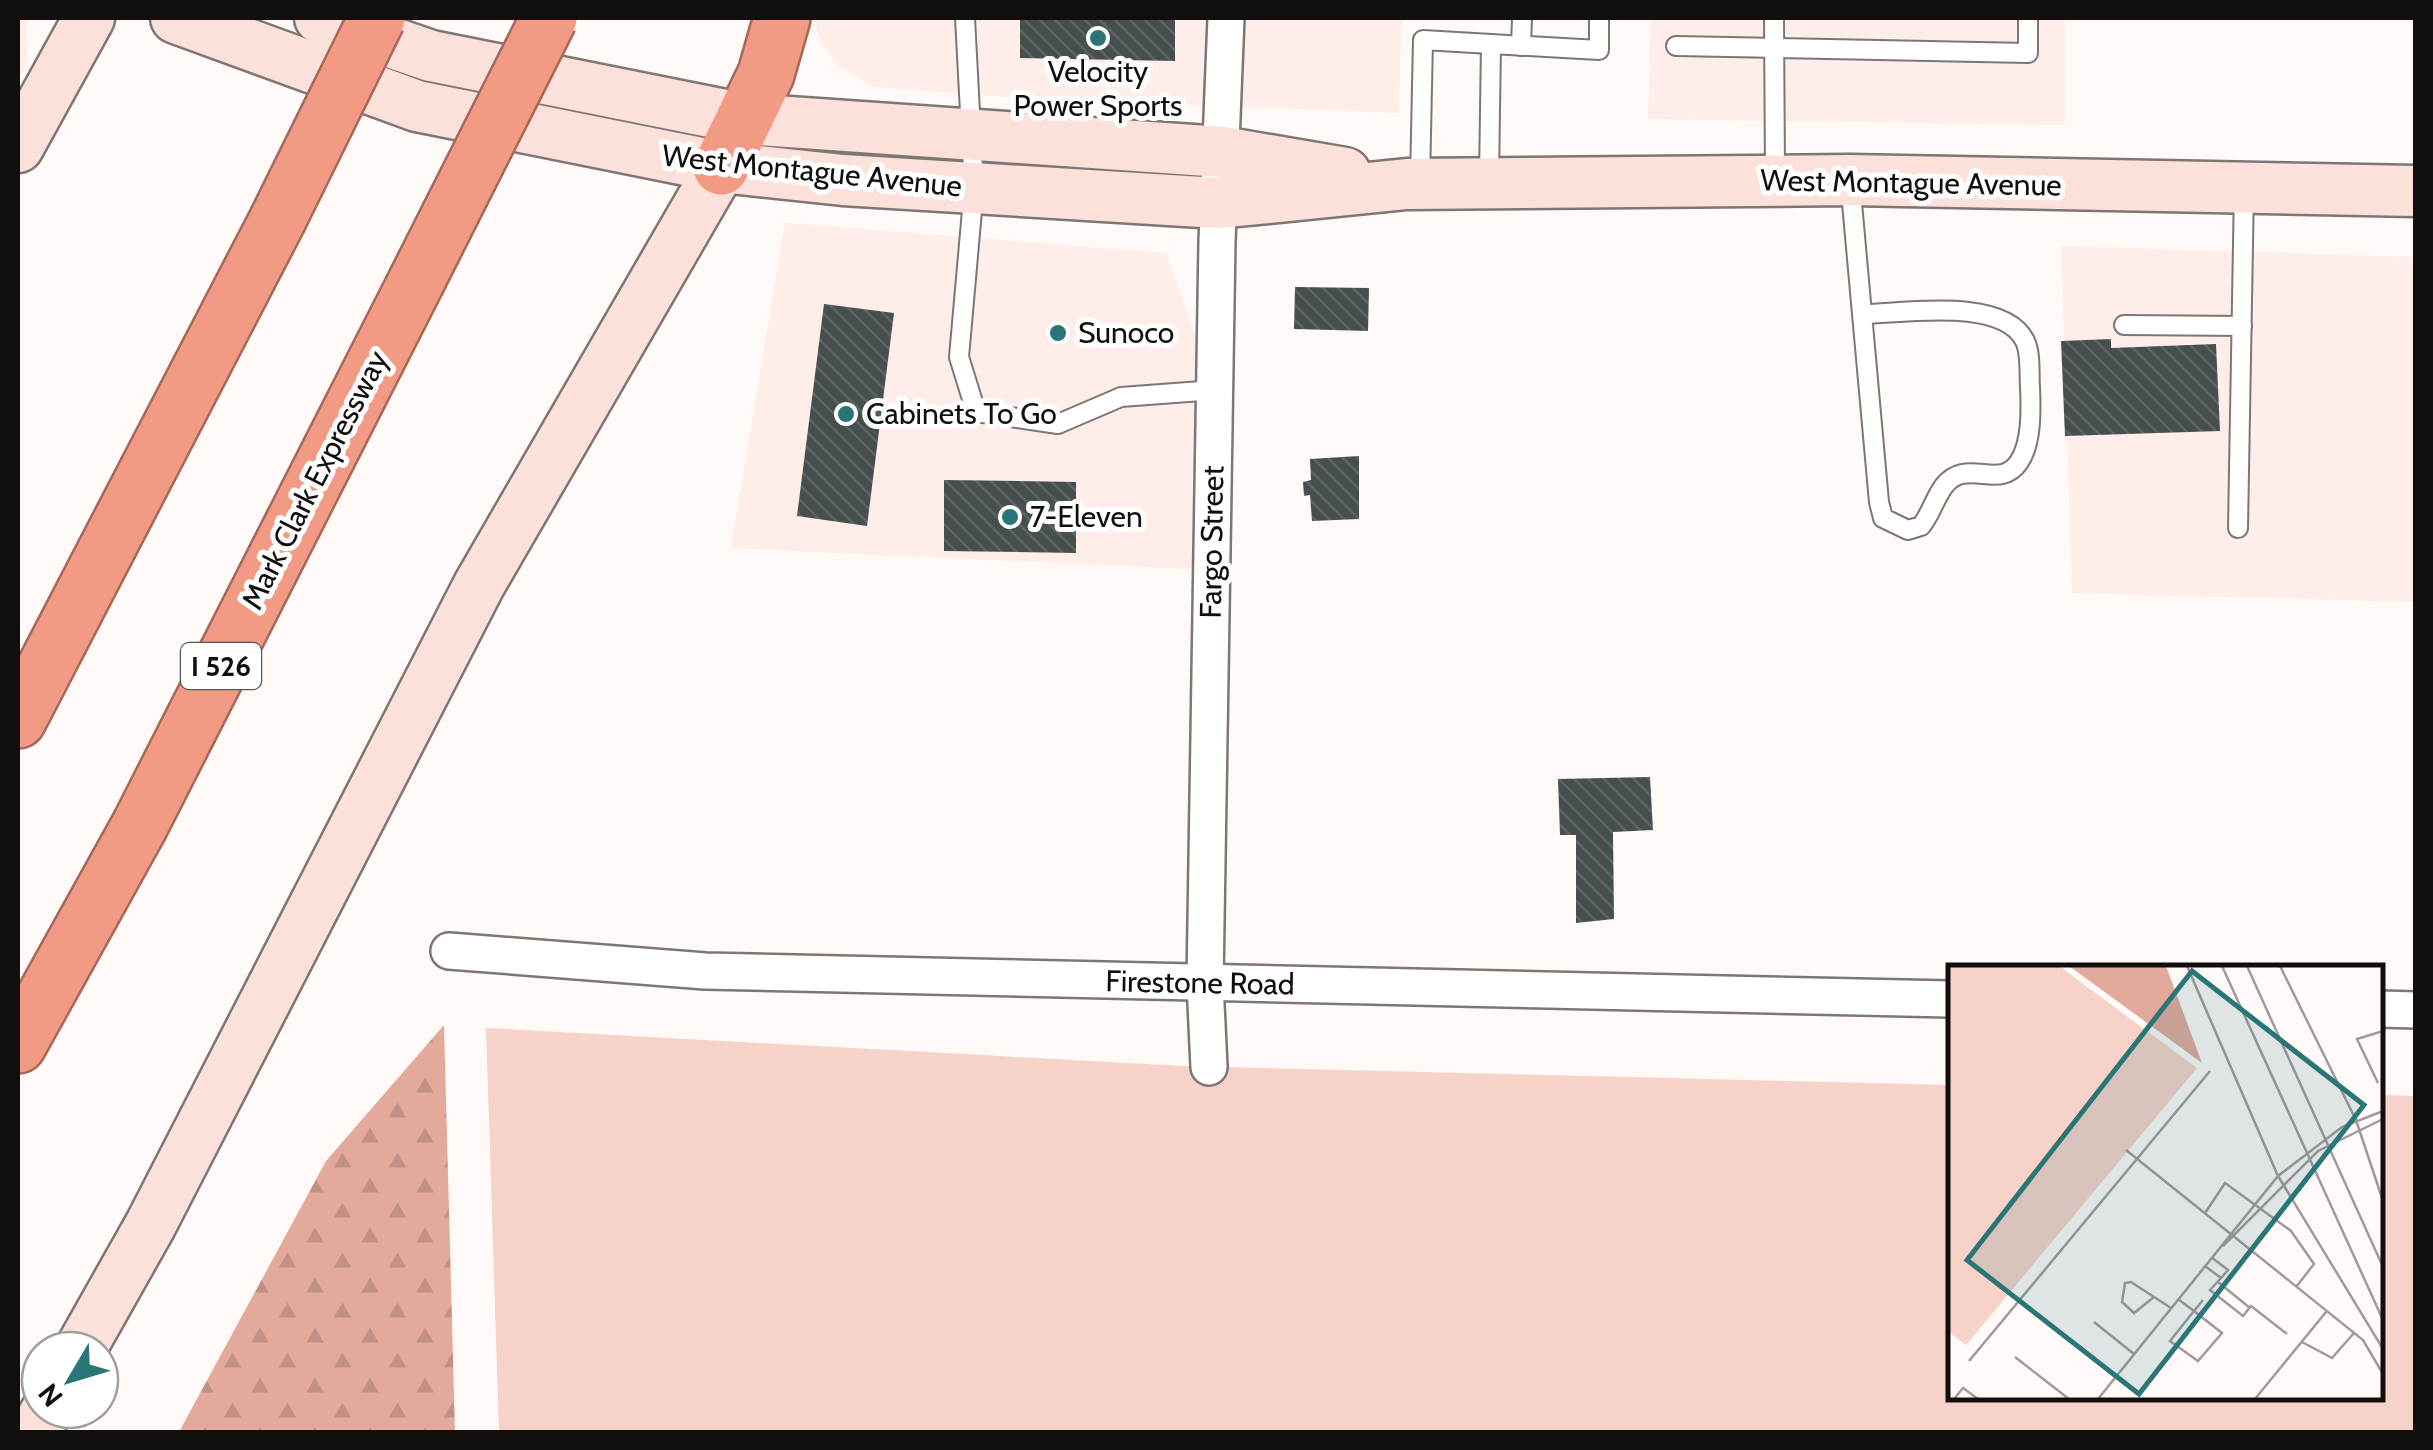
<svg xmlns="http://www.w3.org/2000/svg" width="2433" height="1450" font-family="Cabin,sans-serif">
	<defs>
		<pattern id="forest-firs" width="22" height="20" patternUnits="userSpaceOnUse" patternTransform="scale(2.5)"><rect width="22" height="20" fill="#e3aa9c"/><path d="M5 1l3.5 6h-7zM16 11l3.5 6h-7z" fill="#c29185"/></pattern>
		<pattern id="building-back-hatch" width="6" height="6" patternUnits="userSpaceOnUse" patternTransform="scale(2.5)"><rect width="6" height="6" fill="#464e4e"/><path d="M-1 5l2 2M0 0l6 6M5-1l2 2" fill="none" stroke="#5d6363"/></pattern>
	</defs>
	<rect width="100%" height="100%" fill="#fff9f8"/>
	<g fill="#ffede9">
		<path d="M18,18H26L28,59L18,80Z"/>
		<path d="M814,18H1401L1399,113L1022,98L874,87L839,66L821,43Z"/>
		<path d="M1651,18H2065V125L1648,119Z"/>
		<path d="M785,223L1166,253L1215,390L1212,570L731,548Z"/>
		<path d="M2061,246L2415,257V602L2072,593Z"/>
	</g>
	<path fill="#f6d2c8" d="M486,1028L1183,1066L1950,1085V1398H2380L2381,1095L2415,1096V1432H499Z"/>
	<path fill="url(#forest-firs)" d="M444,1025L455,1432H179L326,1161Z"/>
	<g fill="url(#building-back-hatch)">
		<path d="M1020,18H1175V61L1020,58Z"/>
		<path d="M1295,287L1369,288L1368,331L1294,329Z"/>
		<path d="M824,304L894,313L867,526L797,516Z"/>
		<path d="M2111,339V348L2216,344L2220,431L2065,436L2061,341Z"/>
		<path d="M1359,456V519L1312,521L1310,495L1304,496L1303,482L1311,480L1310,459Z"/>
		<path d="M944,480L1076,482V553L944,551Z"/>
		<path d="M1650,777L1653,830L1613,832L1614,919L1576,923V835H1560L1558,779Z"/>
	</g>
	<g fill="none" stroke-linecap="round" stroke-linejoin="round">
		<g stroke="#7d7674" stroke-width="22">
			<g id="lane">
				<path d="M965,18L974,188L959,357L976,412L1058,424L1121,397L1215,390"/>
				<path d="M1774,18L1775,175"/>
				<path d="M1521,46L1522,18"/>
				<path d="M1676,46L2028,53V18"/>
				<path d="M1489,178L1491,44L1599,50V18"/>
				<path d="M1420,181L1423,40L1491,44"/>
				<path d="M1850,181L1879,502L1883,518L1908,530L1921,526C1935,510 1938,479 1962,474C1983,470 2004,484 2019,462C2032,443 2031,409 2030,387C2029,373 2031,353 2025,341C2004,297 1905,313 1865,314"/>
				<path d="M2124,325L2242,326"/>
				<path d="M2238,528L2244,188"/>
			</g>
		</g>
		<g stroke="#7d7674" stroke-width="40">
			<g id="street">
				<path d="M449,951L705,971L1950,999"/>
				<path d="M2380,1009L2416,1010"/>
				<path d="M1209,1067L1205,983L1217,241L1226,18"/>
			</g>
		</g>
		<g stroke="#7d7674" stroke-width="55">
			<g id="secondary">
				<path d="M176,18L417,106L721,167L843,180L1218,203L1407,184L1850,180L2416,191"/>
				<path d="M320,18L431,56L745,119L1222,152L1345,173"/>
				<path d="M18,147L89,18"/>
				<path d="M80,1350L151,1224L479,585L721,167"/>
				<path d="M34,1432L47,1410"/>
			</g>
		</g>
		<g stroke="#a4695a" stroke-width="60">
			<g id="highway">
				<path d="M721,167L766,74L782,18"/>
				<path d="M18,720L277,221"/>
				<path d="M18,1045L140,825L416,282"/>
			</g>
		</g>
		<use href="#lane" stroke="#fff" stroke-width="18"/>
		<use href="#street" stroke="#fff" stroke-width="35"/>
		<use href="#secondary" stroke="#fbe1da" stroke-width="50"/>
		<use href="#highway" stroke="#f39a84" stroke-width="55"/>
		<g stroke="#a4695a" stroke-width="60" stroke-linecap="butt">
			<g id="highway-bridge">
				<path d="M277,221L377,18"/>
				<path d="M416,282L549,18"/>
			</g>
		</g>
		<use href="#highway-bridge" stroke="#f39a84" stroke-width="55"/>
	</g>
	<g fill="#2a7575" stroke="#fff" stroke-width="4">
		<circle cx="1098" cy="38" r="10"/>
		<circle cx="1058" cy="333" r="10"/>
		<circle cx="846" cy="414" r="10"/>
		<circle cx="1010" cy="517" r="10"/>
	</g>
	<g text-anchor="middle" stroke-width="10" stroke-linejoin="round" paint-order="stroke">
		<rect fill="#fff" stroke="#585656" stroke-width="2.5" x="181" y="643" width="80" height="46" rx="8"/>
		<g font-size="28" font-weight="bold" fill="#110e0d">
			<text x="221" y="676">I 526</text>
		</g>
		<g font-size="30" fill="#110e0d" stroke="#fff" text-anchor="start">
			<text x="1098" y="82" text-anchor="middle">Velocity<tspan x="1098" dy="34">Power Sports</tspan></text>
			<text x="1078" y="343">Sunoco</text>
			<text x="866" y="424">Cabinets To Go</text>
			<text x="1030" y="527">7-Eleven</text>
		</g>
		<g font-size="30" fill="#110e0d" stroke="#fff">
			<text transform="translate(812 171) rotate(6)" y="10">West Montague Avenue</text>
			<text transform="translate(1911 183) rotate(1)" y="10">West Montague Avenue</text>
			<text transform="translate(315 480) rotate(-63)" y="10">Mark Clark Expressway</text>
			<text transform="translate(1212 542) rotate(-89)" y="10">Fargo Street</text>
			<text transform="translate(1200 983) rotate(1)" y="10">Firestone Road</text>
		</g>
	</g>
	<g transform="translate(1948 965)">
		<rect width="435" height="435" fill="#fff9f8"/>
		<path d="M0,1H111L249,103L18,380L0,366Z" fill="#f6d2c8"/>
		<path d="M121,1H218L254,98Z" fill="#e3aa9c"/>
		<path fill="none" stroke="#a09b9a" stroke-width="2.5" d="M239,1L330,211M274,1L435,355M299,1L435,302M332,1L408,155M430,118L409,74L435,66M408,155L435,236M178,185L415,375L435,409M330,211L435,384M257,248L277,218L343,266L366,299L348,322M275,281L370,186L435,154M263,292L280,305L273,313M257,301L273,313L262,325L295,351L303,341L339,369M270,317L302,343M206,332L186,348L174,337L177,318L183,317L223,343M230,334L246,346L222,376L250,396L274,368L246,346L255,335M146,357L186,389M354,377L384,393L406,368M67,392L121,434M21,396L262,106M6,434L15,423L30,434M150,434L330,211L394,162L435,146M307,434L378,347"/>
		<path fill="#2a7575" fill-opacity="0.15" stroke="#2a7575" stroke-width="5" d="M244,6L416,140L191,429L19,295Z"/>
		<rect width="435" height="435" fill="none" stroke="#110e0d" stroke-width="5"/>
	</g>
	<rect width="2433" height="1450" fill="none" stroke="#110e0d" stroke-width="40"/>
	<g transform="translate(70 1380) rotate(232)"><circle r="48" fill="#ffffff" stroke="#a09f9e" stroke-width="2.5"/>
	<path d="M0-8L18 38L0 25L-18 38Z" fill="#2a7575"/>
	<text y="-15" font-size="28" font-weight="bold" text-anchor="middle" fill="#110e0d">N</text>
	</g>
</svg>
